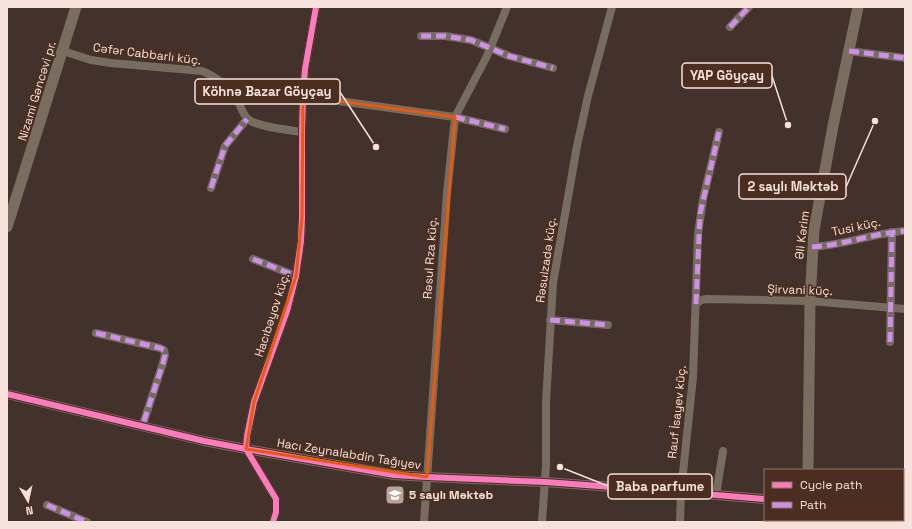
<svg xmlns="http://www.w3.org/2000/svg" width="912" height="529" font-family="'Space Grotesk',sans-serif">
	<rect width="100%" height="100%" fill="#42322b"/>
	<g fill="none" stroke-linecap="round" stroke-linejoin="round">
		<g stroke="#776c60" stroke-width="8">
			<path d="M730,27L749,7"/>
			<path d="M421,36H445L471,40L509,56L553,68"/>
			<path d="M63,51L91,60L111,63L202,71C219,78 230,88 239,103C241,108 244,116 248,119C257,127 289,130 302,132"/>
			<path d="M849,51L905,58"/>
			<path d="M303,96L455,117L505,129"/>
			<path d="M211,188L225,146L247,119"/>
			<path d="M812,247C844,245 874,233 905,231"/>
			<path d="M253,259L296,276"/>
			<path d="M696,304L701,300L707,299L810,301L905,309"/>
			<path d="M550,320L608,325"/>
			<path d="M96,333L160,348L164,350L165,355L163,363L142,427"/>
			<path d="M890,342L892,232"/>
			<path d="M716,495L723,451"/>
			<path d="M47,505L87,522"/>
			<path d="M273,522L276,512V499L246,449L247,436L254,402L287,311L296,276L301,241L302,218V132L303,96L305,69L316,7"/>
			<path d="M424,522L447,193L455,117L487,56L507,7"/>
			<path d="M542,522L546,465V402L553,283L577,146L588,96L612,7"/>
			<path d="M680,522L681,492L693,377L698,234L703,199L719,132"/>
		</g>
		<g stroke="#776c60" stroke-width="10">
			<path d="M7,394L204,441L246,449L394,475L427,477L545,482L681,492L765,499"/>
			<path d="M903,507H905"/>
		</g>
		<g stroke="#7a6d5f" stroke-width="11">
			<path d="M7,227L76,7"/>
			<path d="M808,470L810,301L814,230L833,126L858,7"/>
			<path d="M808,520V522"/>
		</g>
		<g stroke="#ce8fe9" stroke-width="5" stroke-dasharray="10 5" stroke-linecap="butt">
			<path d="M730,27L749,7"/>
			<path d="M421,36H445L471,40L509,56L553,68"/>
			<path d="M849,51L905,58"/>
			<path d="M455,117L505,129"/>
			<path d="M211,188L225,146L247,119"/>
			<path d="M812,247C844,245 874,233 905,231"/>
			<path d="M253,259L296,276"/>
			<path d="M696,304L700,214L719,132"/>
			<path d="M550,320L608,325"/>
			<path d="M96,333L160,348L164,350L165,355L163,363L142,427"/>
			<path d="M890,342L892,232"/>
			<path d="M47,505L87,522"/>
		</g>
		<g stroke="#4c2e21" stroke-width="8">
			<g id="cycleway">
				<path d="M7,394L204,441L246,449L394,475L427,477L545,482L681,492L765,499"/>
				<path d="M273,522L276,512V499L246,449L247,436L254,402L287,311L296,276L301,241L302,218V132L303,96L305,69L316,7"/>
			</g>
		</g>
		<use href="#cycleway" stroke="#fd7abc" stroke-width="6"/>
	</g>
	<path fill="none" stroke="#e8590c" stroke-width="3" stroke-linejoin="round" d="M303,96L455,117L427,477L246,449L254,402L296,276L302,218Z"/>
	<defs>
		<g id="school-square" transform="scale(1)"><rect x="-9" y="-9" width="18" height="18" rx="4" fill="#b7a49d" stroke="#4c2e21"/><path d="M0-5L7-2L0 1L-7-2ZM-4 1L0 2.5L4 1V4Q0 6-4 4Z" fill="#fff"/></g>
	</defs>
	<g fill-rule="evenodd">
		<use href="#school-square" x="395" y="495"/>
	</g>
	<g text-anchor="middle" stroke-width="3.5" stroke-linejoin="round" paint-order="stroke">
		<g font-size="12" fill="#f6e2da" stroke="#4c2e21">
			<text transform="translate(147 54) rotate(7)" y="4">Cəfər Cabbarlı küç.</text>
			<text transform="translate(37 91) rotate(-73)" y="4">Nizami Gəncəvi pr.</text>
			<text transform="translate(856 227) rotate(-12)" y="4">Tusi küç.</text>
			<text transform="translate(802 235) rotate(-83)" y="4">Əli Kərim</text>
			<text transform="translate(430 258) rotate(-86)" y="4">Rəsul Rza küç.</text>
			<text transform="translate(546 260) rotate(-82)" y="4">Rəsulzadə küç.</text>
			<text transform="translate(800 290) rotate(2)" y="4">Şirvani küç.</text>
			<text transform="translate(272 315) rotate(-72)" y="4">Hacıbəyov küç.</text>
			<text transform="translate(677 412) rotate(-84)" y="4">Rauf İsayev küç.</text>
			<text transform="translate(349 454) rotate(9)" y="4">Hacı Zeynalabdin Tağıyev</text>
		</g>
		<g font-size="12" font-weight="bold" fill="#f6e2da" stroke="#4c2e21" text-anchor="start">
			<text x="409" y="499">5 saylı Məktəb</text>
		</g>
	</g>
	<path fill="none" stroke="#f6e2da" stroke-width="1.5" d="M788 125L772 76M376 147L340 92M875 121L846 187M560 467L608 486"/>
	<g fill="#f6e2da" stroke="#4c2e21" stroke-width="1.5">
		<circle cx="788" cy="125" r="4"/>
		<circle cx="376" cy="147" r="4"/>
		<circle cx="875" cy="121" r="4"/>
		<circle cx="560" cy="467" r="4"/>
	</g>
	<g fill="#4c2e21" stroke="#f6e2da" stroke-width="1.5">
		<rect x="682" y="63" width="90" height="25" rx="4"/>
		<rect x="195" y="79" width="145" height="25" rx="4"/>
		<rect x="739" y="174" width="107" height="25" rx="4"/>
		<rect x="608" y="474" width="104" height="25" rx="4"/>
	</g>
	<g font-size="13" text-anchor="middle" font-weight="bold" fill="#f6e2da">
		<text x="727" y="80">YAP Göyçay</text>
		<text x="267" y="96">Köhnə Bazar Göyçay</text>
		<text x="793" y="191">2 saylı Məktəb</text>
		<text x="660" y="491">Baba parfume</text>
	</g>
	<rect width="912" height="529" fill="none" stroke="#f6e2da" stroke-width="16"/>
	<rect x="764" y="469" width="140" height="52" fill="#4c2e21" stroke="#90766b"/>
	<rect x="772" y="482" width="20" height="6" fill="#fd7abc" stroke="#90766b"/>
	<text x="800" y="489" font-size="12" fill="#f6e2da">Cycle path</text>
	<rect x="772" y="502" width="20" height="6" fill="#ce8fe9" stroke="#90766b"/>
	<text x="800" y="509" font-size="12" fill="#f6e2da">Path</text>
	<g transform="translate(28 501) rotate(171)" stroke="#4c2e21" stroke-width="3" paint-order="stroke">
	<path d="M0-3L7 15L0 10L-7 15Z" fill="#f6e2da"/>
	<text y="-6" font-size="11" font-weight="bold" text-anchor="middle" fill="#f6e2da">N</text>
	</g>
</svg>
